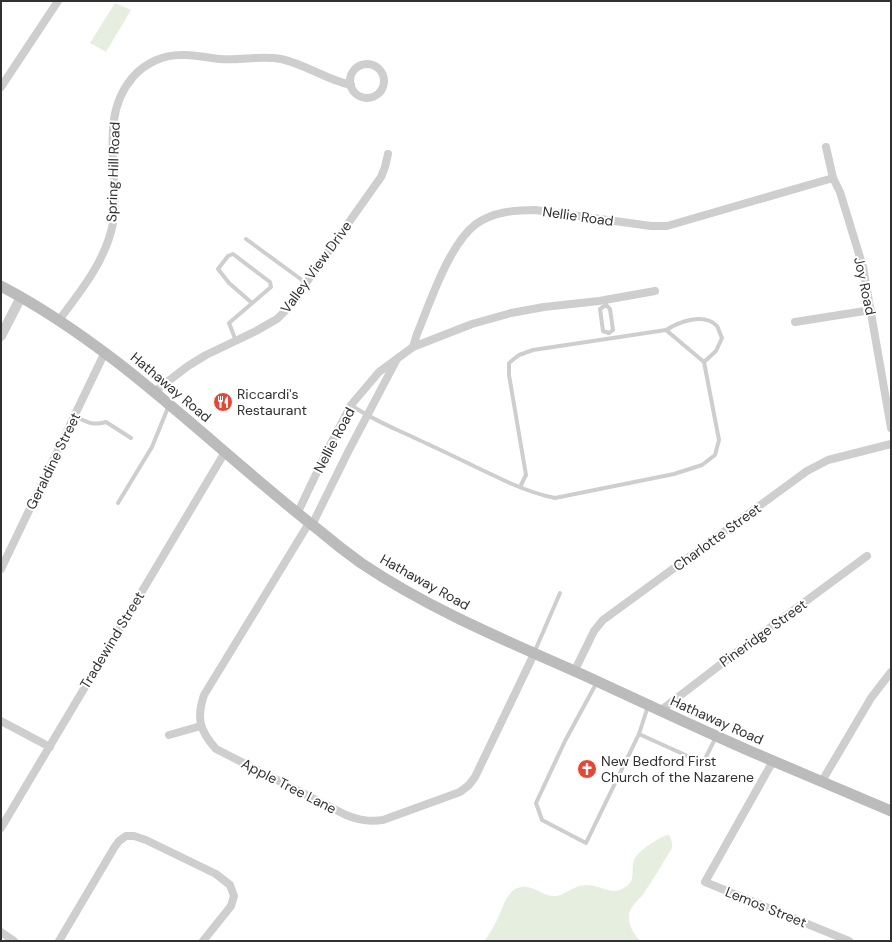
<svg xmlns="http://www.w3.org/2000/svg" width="892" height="942" font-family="'DM Sans',sans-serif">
	<rect width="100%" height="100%" fill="#fff"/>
	<g fill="#e5eedf">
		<path d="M115,3L131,10L106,52L90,43Z"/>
		<path d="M668,835L670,836C671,840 673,844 672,848C663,863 654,878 644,893C639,900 629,907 629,916C628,925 634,934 640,941H485C489,934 494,927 497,920C504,907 507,885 527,887C537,888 542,895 552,896C565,897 574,884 587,885C599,885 611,895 622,889C638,881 630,871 634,860C638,851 659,837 668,835Z"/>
	</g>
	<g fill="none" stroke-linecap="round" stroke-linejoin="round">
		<g stroke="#cecece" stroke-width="4">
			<path d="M246,239L306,283"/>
			<path d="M606,300V305L610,309L613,330L609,333"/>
			<path d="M606,305L600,309L603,331L609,333"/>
			<path d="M666,330C679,322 704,312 717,326C719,330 720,334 722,338L716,351L704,362"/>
			<path d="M236,341L229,323L271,287L270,282L233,254L228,256L218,269L229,283L252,303"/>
			<path d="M351,405C374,421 394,428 419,440C450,454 481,470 512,484C526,490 540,495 555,498L674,474L702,465L715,455L719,440L704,362L666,330L533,350L519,355L509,363V375L526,475L520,487"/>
			<path d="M75,416C87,422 92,426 106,422L131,438"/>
			<path d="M118,503L152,447L169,405"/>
			<path d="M534,653L560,593"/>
			<path d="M597,682L565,741L536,803L542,820L586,843L639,734L703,763L716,737"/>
			<path d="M639,734L648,706"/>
		</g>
		<g stroke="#cecece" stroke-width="8">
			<circle cx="367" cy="81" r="17"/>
			<path d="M1,87L58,1"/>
			<path d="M826,147L833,178L840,192L863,267L891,428"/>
			<path d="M59,320C81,291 106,260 113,223C121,174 97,118 133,77C145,63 163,55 181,55C194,54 207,58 220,59C240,61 260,55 281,59C305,64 327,80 351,85"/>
			<path d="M795,322L871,310"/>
			<path d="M413,347L417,334C430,303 449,244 476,224C493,212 514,210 535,210L651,226H667L833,178"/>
			<path d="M154,392L188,366L206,355L256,331L277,319L287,309L306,283L381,177L385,167L388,154"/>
			<path d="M297,514L330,445L351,405L379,372L413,347L472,324L511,313L544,307L599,301L655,291"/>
			<path d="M309,523L204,695C196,719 200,731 216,749L346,815C359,820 369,822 383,820L460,792L469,785L475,777L534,654"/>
			<path d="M312,525L349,450L397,359"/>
			<path d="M1,569L105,352"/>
			<path d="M574,672L594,631L603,620L807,471L828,460L891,444"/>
			<path d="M660,711L733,655L867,556"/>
			<path d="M1,721L50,747"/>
			<path d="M169,735L201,726"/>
			<path d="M773,761L705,882L849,941"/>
			<path d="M822,781L871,698L891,672"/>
			<path d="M1,828L225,452"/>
			<path d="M1,932L14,941"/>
			<path d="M59,941L114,848L119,841L126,836H134L146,840L216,874L230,885L234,896L231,906L203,941"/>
		</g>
		<path stroke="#cecece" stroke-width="10" d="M1,336L21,297"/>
		<path stroke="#bbb" stroke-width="11" d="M1,286C121,349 214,449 320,531C333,542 347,553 361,563C432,611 512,643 590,678C644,703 697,728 752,752C798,772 845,791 891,811"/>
	</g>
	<defs>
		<g id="restaurant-disc" transform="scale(1)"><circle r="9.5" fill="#e84633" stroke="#fff"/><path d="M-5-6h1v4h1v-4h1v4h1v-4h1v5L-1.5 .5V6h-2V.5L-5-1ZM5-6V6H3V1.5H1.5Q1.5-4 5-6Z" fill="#fff"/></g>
		<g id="church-disc" transform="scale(1)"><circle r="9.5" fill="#e84633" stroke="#fff"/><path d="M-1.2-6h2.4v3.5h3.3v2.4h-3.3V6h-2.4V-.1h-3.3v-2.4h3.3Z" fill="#fff"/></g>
	</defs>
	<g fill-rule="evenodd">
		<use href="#restaurant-disc" x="223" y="402"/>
		<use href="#church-disc" x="587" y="769"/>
	</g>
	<g text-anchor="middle" stroke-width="4" stroke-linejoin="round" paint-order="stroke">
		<g font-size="14" fill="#313131" stroke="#fff">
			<text transform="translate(113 172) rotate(-88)" y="5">Spring Hill Road</text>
			<text transform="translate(578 216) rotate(8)" y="5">Nellie Road</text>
			<text transform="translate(316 267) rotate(-54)" y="5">Valley View Drive</text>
			<text transform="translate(865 286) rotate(78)" y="5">Joy Road</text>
			<text transform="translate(171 387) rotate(40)" y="5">Hathaway Road</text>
			<text transform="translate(334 440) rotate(-62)" y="5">Nellie Road</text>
			<text transform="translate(53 461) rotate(-64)" y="5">Geraldine Street</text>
			<text transform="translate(717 537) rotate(-36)" y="5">Charlotte Street</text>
			<text transform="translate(425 582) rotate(29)" y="5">Hathaway Road</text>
			<text transform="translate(763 633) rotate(-36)" y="5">Pineridge Street</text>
			<text transform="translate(112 640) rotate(-59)" y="5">Tradewind Street</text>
			<text transform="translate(717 720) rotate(24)" y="5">Hathaway Road</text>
			<text transform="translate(289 786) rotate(27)" y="5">Apple Tree Lane</text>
			<text transform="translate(766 907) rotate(22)" y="5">Lemos Street</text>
		</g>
		<g font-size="14" fill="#313131" stroke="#fff" text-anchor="start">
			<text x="237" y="399">Riccardi's<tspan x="237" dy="16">Restaurant</tspan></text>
			<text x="601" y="766">New Bedford First<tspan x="601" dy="16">Church of the Nazarene</tspan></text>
		</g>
	</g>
	<rect width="892" height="942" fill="none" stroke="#313131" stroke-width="4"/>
</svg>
